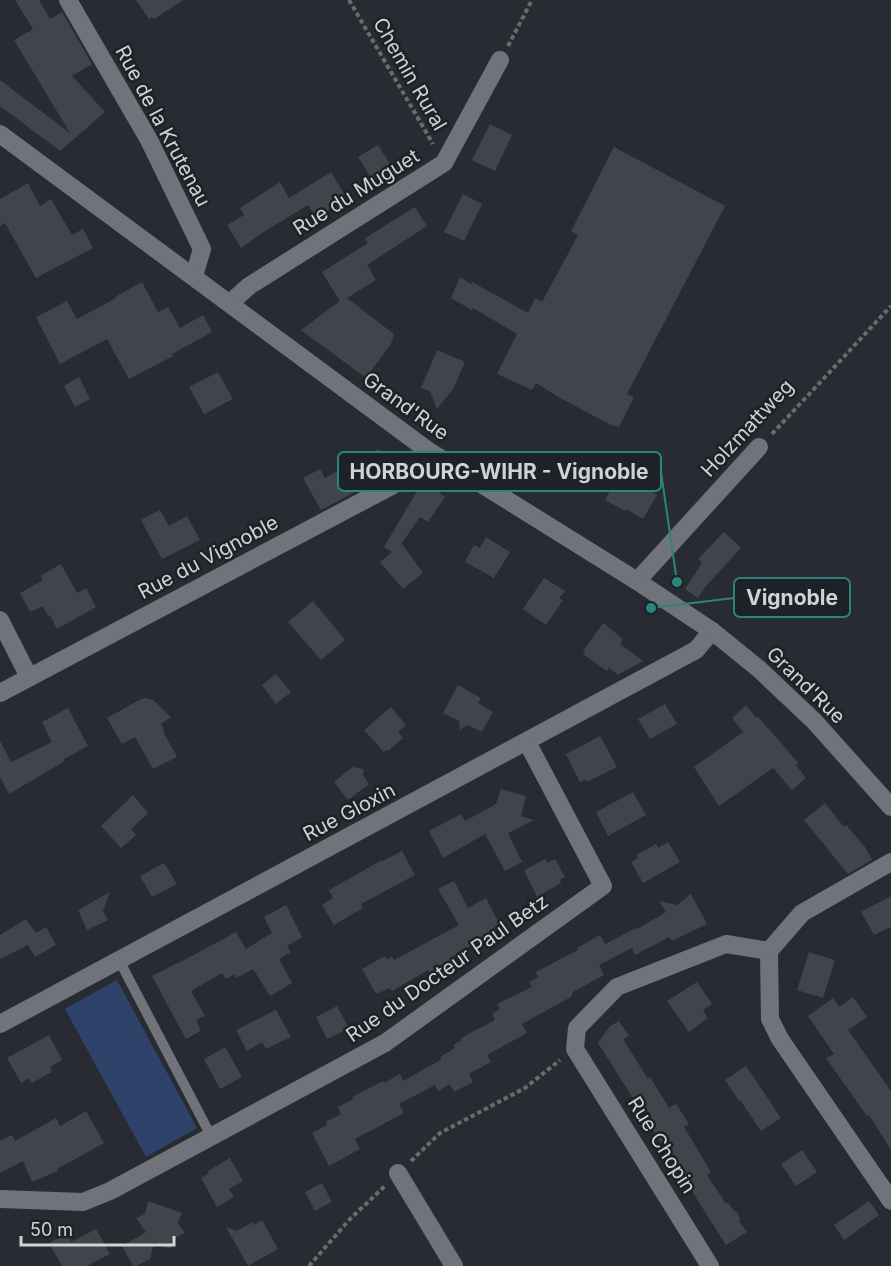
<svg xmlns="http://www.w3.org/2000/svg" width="891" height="1266" font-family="Inter,sans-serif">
	<rect width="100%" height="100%" fill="#282b31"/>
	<path fill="#2f4269" d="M117,980L197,1128L146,1157L65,1009Z"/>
	<g fill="#41444b">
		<path d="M15,0H39L50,19L62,12L92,64L72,76L105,112L60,151L0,106V80L70,133L14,40L33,29Z"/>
		<path d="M136,0H183L154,19L152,17L149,19Z"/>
		<path d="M490,124L512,135L495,171L472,160Z"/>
		<path d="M378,145L392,167L372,179L358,157Z"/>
		<path d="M614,147L725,206L627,394L634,397L619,427L611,425L560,398L536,383L532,390L497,374L517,334L473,308L472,310L451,298L460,277L471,284L472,282L528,313L535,298L542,302L578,235L571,231Z"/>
		<path d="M331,172L345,195L333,202L335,206L316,218L308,205L262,233L241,248L227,225L244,215L240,208L280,182L289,198Z"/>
		<path d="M28,183L40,206L51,199L72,235L83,229L93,248L36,278L5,223L0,226V199Z"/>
		<path d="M463,194L482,204L464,241L444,232Z"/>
		<path d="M415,207L427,226L367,265L376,280L347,298L394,334L391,344L366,378L301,330L340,301L322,272L368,243L365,238Z"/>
		<path d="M142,282L158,312L168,307L180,328L203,315L212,332L172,354L173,356L129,379L107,339L60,364L36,317L67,301L77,319L116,298L115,297Z"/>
		<path d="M437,350L465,362L453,389L437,409L430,391L421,388Z"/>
		<path d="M218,372L233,399L204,414L189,387Z"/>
		<path d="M79,377L90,399L75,407L64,386Z"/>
		<path d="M379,449L392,472L321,510L303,478L320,469L325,478Z"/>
		<path d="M620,473L657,495L643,519L626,509L625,511L605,500Z"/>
		<path d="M423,481L445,497L428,522L420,517L399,547L402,544L423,573L403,589L380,562L392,552L384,547Z"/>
		<path d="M160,510L169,526L187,516L200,540L162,559L141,520Z"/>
		<path d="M724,532L741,548L706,586L698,598L685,589L702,563L698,559Z"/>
		<path d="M486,537L510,552L494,578L465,562L474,545L480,548Z"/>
		<path d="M61,564L77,593L86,588L96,607L57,629L50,615L48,616L43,606L30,612L20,593L43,580L40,576Z"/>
		<path d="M544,578L565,591L559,598L563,600L546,625L523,609Z"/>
		<path d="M313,601L345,640L321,660L288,622Z"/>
		<path d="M603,623L623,639L620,644L643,661L618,675L609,668L607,671L583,654L585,652L583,651Z"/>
		<path d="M276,674L291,692L276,704L262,685Z"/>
		<path d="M458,685L481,698L478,703L493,712L482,732L468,725L460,730L459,721L443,713Z"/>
		<path d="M146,698L153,700L171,717L161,724L164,730L163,731L177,757L153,769L135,737L122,744L107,718L141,699Z"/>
		<path d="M665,704L677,724L650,739L638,719Z"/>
		<path d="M746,705L756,718L758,717L783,745L798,763L796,765L806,778L792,790L773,768L719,806L694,767L743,732L732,718Z"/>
		<path d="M391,707L406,725L398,732L403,738L388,751L387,750L384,752L364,730Z"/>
		<path d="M68,708L88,746L64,759L65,761L9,794L0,777V741L11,762L52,742L42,722Z"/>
		<path d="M600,736L617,767L587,782L586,779L580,782L566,754Z"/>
		<path d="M352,767L364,769L363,775L369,784L348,800L334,782Z"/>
		<path d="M501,789L526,796L521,816L534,820L508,833L522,862L505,871L485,834L443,858L429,831L461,814L465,821L496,804Z"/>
		<path d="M633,792L646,815L608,836L596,812Z"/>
		<path d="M133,795L148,813L131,829L136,835L121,848L101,826Z"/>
		<path d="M825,803L844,827L846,825L865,847L872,860L848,874L804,820Z"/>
		<path d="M668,842L680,862L643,883L631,862L638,858L636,855L656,844L658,848Z"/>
		<path d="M402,851L415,875L361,904L363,908L334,925L322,905L333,898L329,890L382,860L383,861Z"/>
		<path d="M545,859L548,863L555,859L565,877L560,880L561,883L537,897L524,870Z"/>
		<path d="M164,863L177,884L152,897L140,876Z"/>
		<path d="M454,881L468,908L486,898L502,929L457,953L460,957L430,973L428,970L392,991L390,988L376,994L362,969L385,956L387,960L392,956L394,960L459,925L438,889Z"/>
		<path d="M110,892L103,911L108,920L87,930L78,910Z"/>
		<path d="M691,894L707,924L672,941L669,937L635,955L632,948L599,965L604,975L573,992L571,997L522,1024L527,1033L487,1055L491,1062L469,1074L473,1082L454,1092L450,1084L438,1091L435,1085L399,1104L404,1113L355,1139L360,1149L329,1166L312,1133L327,1125L326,1122L341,1114L338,1107L353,1099L352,1097L383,1081L384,1083L400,1074L403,1081L442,1059L440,1057L455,1048L453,1045L462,1040L461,1038L495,1020L492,1014L500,1009L497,1004L532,987L529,982L538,977L536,972L578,950L577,948L600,935L605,944L636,928L637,929L666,912L659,901L677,905Z"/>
		<path d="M891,896V927L874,935L861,912Z"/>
		<path d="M286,905L302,937L287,946L291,952L279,959L292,983L270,996L253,969L236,978L234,974L226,979L222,973L191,991L205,1016L196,1020L201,1031L186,1039L152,976L177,963V964L236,932L246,949L272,933L264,917Z"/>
		<path d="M26,919L36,933L46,927L56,945L35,957L28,945L0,959V935Z"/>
		<path d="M809,952L835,960L823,998L797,990Z"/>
		<path d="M697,982L712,1004L703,1010L708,1018L689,1032L667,1001Z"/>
		<path d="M853,997L867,1017L848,1030L891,1091V1150L869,1115L867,1116L826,1058L834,1054L808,1016L833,998L839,1007Z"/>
		<path d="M337,1006L349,1028L327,1039L316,1017Z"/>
		<path d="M276,1010L291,1037L266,1049L262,1042L247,1051L236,1030Z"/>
		<path d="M619,1021L629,1036L623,1039L648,1079L650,1077L669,1108L676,1104L689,1124L684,1127L711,1172L707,1175L726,1204L728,1203L734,1211L737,1212L740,1218L739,1221L747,1232L726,1245L598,1043L610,1026Z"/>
		<path d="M49,1035L62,1060L50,1067L52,1072L32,1083L29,1078L21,1083L7,1058Z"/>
		<path d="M225,1047L242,1077L220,1089L204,1059Z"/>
		<path d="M746,1066L781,1118L761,1131L740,1100L739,1101L725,1080Z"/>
		<path d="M86,1111L104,1143L57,1169L58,1171L32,1182L23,1161L0,1173V1141L12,1135L15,1141L56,1118L60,1126Z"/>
		<path d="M802,1150L817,1172L796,1186L781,1164Z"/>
		<path d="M230,1158L243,1181L229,1189L234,1197L217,1207L201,1178L209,1173L208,1171Z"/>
		<path d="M322,1183L332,1202L315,1211L305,1192Z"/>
		<path d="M148,1201L182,1213L178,1223L185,1233L173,1239L171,1249L154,1243L150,1259L136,1266H133L122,1246L146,1232L136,1218L145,1214Z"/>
		<path d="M869,1201L879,1215L844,1240L834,1225Z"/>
		<path d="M262,1220L278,1249L248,1266L226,1227L237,1231L253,1222L255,1225Z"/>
		<path d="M96,1229L110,1254L87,1266H62L49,1243L67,1234L71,1242Z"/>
	</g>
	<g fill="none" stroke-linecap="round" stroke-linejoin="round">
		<g stroke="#686b70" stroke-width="4" stroke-dasharray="4.5 3" stroke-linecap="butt">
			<path d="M349,0L433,144"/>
			<path d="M508,46L532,0"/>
			<path d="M772,434L891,306"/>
			<path d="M411,1161L440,1133L525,1088L560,1060"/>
			<path d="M309,1266L350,1219L386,1185"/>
		</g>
		<path stroke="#70737a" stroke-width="10" d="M119,960L211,1136"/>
		<g stroke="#70737a" stroke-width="18">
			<path d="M68,0L149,140L202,249L194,276"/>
			<path d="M230,303L249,286L444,163L500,60"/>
			<path d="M637,581L759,447"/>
			<path d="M0,620L29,677"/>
			<path d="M0,693L414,474L430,452"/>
			<path d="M769,951L770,1019L780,1039L891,1201"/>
			<path d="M0,1024L696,650L712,631"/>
			<path d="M398,1173L454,1266"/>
			<path d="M0,1199L83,1202L110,1191L385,1043L603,886L527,742"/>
			<path d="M710,1266L575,1049L577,1028L617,987L726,944L769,951L802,913L891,862"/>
		</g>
		<path stroke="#70737a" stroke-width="18" d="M0,134L430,452L637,581L712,631L759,669L814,721L891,807"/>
	</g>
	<g text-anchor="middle" stroke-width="5" stroke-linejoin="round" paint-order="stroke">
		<g font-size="20" fill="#d0d2d6" stroke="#1e2127">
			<text transform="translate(410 74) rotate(60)" y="7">Chemin Rural</text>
			<text transform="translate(163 126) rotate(62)" y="7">Rue de la Krutenau</text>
			<text transform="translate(356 192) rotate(-32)" y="7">Rue du Muguet</text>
			<text transform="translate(406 406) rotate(36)" y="7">Grand'Rue</text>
			<text transform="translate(747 428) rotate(-47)" y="7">Holzmattweg</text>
			<text transform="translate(208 557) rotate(-28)" y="7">Rue du Vignoble</text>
			<text transform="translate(806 685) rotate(44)" y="7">Grand'Rue</text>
			<text transform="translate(349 812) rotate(-28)" y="7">Rue Gloxin</text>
			<text transform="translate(447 968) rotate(-35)" y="7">Rue du Docteur Paul Betz</text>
			<text transform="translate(662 1145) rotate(58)" y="7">Rue Chopin</text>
		</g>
	</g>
	<path fill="none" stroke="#2c847e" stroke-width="2" d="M677 582L661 472M651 608L734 598"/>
	<g fill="#2c847e" stroke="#1e2127" stroke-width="2">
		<circle cx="677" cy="582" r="6"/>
		<circle cx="651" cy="608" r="6"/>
	</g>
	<g fill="#1e2127" stroke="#2c847e" stroke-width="2">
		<rect x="338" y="452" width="323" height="39" rx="6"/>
		<rect x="734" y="578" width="116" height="39" rx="6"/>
	</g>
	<g font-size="21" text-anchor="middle" font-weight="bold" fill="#d0d2d6">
		<text x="499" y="479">HORBOURG-WIHR - Vignoble</text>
		<text x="792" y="605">Vignoble</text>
	</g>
	<path d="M21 1236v9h153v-9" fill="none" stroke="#d0d2d6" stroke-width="3"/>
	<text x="30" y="1236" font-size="18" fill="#d0d2d6" stroke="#1e2127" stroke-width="4.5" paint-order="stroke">50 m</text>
</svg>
